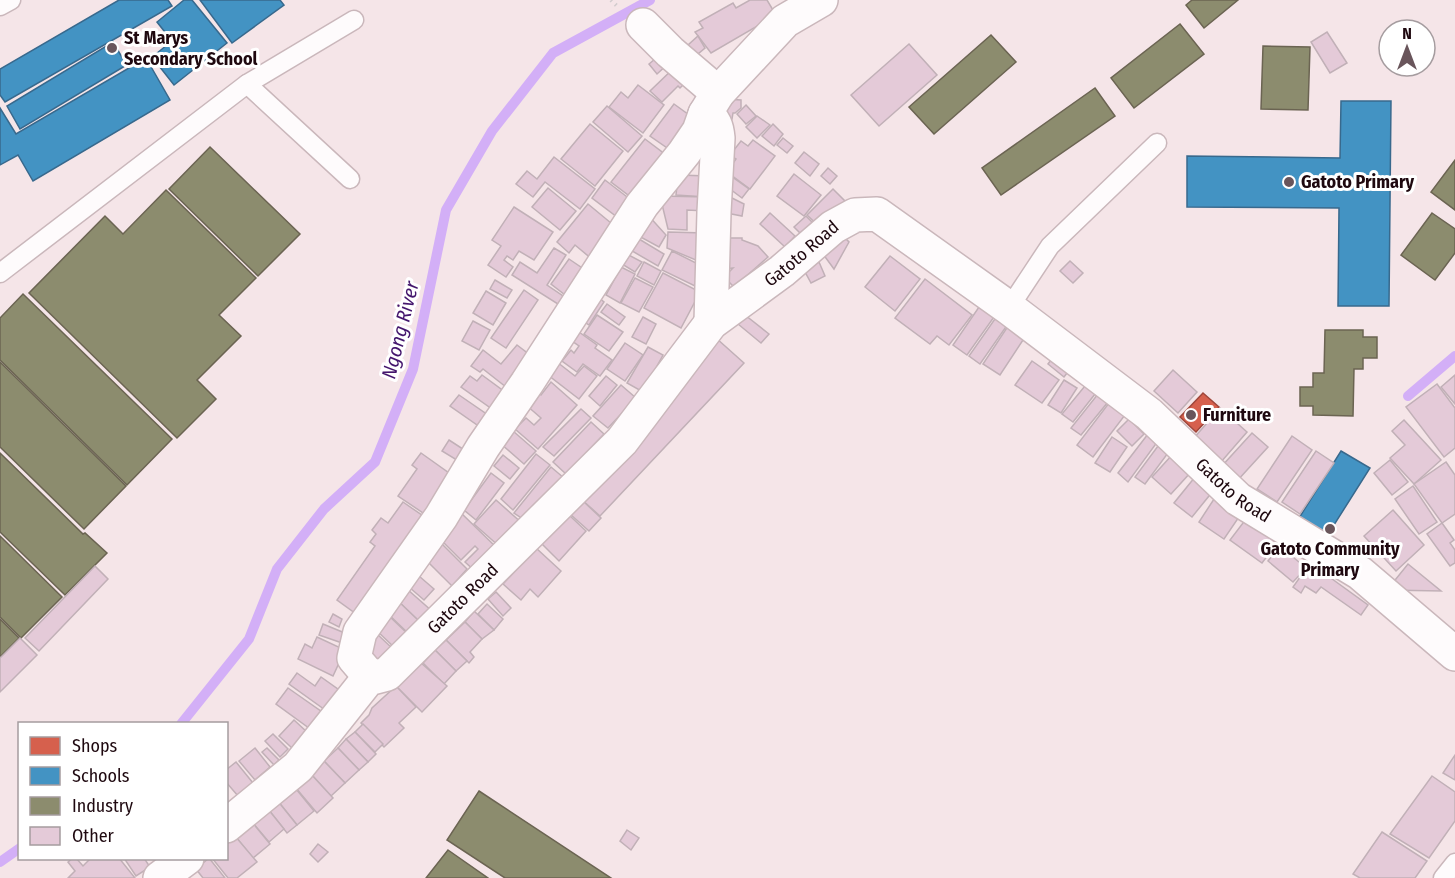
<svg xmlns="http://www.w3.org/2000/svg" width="1455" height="878" font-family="'Fira Sans Condensed',sans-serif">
	<rect width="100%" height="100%" fill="#f5e5e8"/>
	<path fill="#d6604d" stroke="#9f463a" stroke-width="1.5" d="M1203,393L1219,407L1196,432L1180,417Z"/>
	<g fill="#4393c3" stroke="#38698d" stroke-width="1.5">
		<path d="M119,0H168L172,6L5,102L0,95V69Z"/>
		<path d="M184,0H192L227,43L174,85L152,57L172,41L157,22Z"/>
		<path d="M200,0H280L284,5L232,43Z"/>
		<path d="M113,42L123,59L131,54L135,60L20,129L7,106Z"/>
		<path d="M146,58L170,100L33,181L18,155L0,165V108L16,134Z"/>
		<path d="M1341,101H1391L1389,306H1338L1339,208L1187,207V156L1340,158Z"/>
		<path d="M1341,451L1370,468L1327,536L1299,518Z"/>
	</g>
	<g fill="#8c8c6e" stroke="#6b6452" stroke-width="1.5">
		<path d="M1192,0H1238L1204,28L1186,5Z"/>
		<path d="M1180,24L1204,54L1134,108L1111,78Z"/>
		<path d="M991,35L1016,62L934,134L909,107Z"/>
		<path d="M1263,46L1310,47L1308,110L1261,109Z"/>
		<path d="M1095,88L1115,116L1001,195L982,168Z"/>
		<path d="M210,147L300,234L258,276L169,189Z"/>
		<path d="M1455,160V210L1431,192Z"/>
		<path d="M166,190L256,278L219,315L241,336L197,380L216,399L177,438L29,293L105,216L123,234Z"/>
		<path d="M1432,213L1455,229V253L1435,280L1401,255Z"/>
		<path d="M23,294L172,439L127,485L0,360V318Z"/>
		<path d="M1325,330H1363V337H1377V358H1363V369H1354L1353,416L1313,415V406H1300V387H1313V373H1324Z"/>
		<path d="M0,362L126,486L84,529L0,447Z"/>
		<path d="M0,453L83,534L85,533L107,553L65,595L0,532Z"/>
		<path d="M0,536L62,597L21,638L0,617Z"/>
		<path d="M0,619L19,638L0,657Z"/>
		<path d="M479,791L611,878H505L447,840Z"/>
		<path d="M448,850L488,878H426Z"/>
	</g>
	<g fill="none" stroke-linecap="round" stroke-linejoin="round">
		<g stroke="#d3aff7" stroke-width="10">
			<path d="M1408,396L1455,356"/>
			<path d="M181,724L249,639L277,569L324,509L375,462L413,369L446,210L492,131L553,53L650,0"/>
			<path d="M0,862L20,848"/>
		</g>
	</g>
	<g fill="#e4cad8" stroke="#c1b0b7" stroke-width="1.5">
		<path d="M750,0H767L776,15L711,53L695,32L703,28L699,22L733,3L736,8Z"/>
		<path d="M1327,32L1347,63L1330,73L1311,42Z"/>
		<path d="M698,36L705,48L686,64L678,54Z"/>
		<path d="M909,44L937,75L879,126L851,95Z"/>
		<path d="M661,54L669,63L657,74L649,64Z"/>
		<path d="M676,66L690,78L680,88L678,86L662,102L650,91Z"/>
		<path d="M638,85L664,105L643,133L609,107L621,92L628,98Z"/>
		<path d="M725,99L741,100V108L735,113H733L732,119L726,118Z"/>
		<path d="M674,104L696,120L673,152L650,136Z"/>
		<path d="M746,105L756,116L746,124L737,114Z"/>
		<path d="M607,106L642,136L628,152L593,122Z"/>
		<path d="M757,116L770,125L757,138L746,127Z"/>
		<path d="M590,124L623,151L595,186L561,159Z"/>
		<path d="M773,124L783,134L774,146L762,136Z"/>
		<path d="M783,138L793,146L787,153L777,145Z"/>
		<path d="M645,139L670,158L636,201L611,182Z"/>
		<path d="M753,140L775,156L750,189L727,172L736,159L730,155L741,141L748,146Z"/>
		<path d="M804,152L819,164L810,176L795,163Z"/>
		<path d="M554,157L595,189L580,209L545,182L533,197L516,184L527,171L537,179Z"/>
		<path d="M828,168L837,176L830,184L821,176Z"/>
		<path d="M728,174L749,189L742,198L722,183Z"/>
		<path d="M794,174L821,195L804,216L777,196Z"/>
		<path d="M678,175L708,176L706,197L676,195Z"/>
		<path d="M605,180L635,203L621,220L592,198Z"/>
		<path d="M548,188L576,211L560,230L532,207Z"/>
		<path d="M833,189L847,203L822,229L807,215Z"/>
		<path d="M724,194L744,204L742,216L721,212Z"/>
		<path d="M660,196L707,197L706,211L687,210V230L668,229Z"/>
		<path d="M588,204L617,228L593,260L575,245L569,253L557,242Z"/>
		<path d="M514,207L553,232L534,260L519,251L513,260L507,256L504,260L513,267L506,277L488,265L501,246L492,240Z"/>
		<path d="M770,213L795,236L785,247L760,224Z"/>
		<path d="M647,214L666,235L659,247L635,234Z"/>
		<path d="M806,216L817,227L805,238L794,227Z"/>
		<path d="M668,232L704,233L703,263L667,248Z"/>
		<path d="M841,234L849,242L834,269L823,254Z"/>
		<path d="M634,236L664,254L658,266L627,248Z"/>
		<path d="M723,238H742V240L758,246L768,257L734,287L724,277L733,268L724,269Z"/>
		<path d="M554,248L566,255L547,285L566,298L561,306L512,275L520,262L537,273Z"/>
		<path d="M672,251L704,267L695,286L662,270Z"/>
		<path d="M623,252L642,262L635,272L617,261Z"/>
		<path d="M890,256L920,279L895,311L865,287Z"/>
		<path d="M569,259L588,272L569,298L551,284Z"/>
		<path d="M1070,261L1083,273L1073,283L1060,271Z"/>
		<path d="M644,262L661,271L654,285L637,276Z"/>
		<path d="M819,262L825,276L811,283L804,270Z"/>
		<path d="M621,267L635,274L620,303L606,295Z"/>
		<path d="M663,273L700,292L681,328L644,308Z"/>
		<path d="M635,278L653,287L639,312L621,303Z"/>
		<path d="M925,279L972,315L949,345L937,336L930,344L895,318Z"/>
		<path d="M495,280L512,290L507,298L490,289Z"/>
		<path d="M524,290L538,300L506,348L491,338Z"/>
		<path d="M486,291L506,303L493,325L473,313Z"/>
		<path d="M599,298L604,302L589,325L583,321Z"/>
		<path d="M607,304L625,317L619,325L601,312Z"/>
		<path d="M979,307L994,317L967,355L953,345Z"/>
		<path d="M597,315L623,332L609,351L584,334Z"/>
		<path d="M745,315L769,334L761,343L738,324Z"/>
		<path d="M997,316L1008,324L980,364L969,356Z"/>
		<path d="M643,317L656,324L646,344L632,337Z"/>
		<path d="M1012,320L1029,331L1000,375L983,364Z"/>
		<path d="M473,321L490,330L479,350L462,341Z"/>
		<path d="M579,332L597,345L595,348L612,360L600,376L583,364L577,372L562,361L571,350L574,353L579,346L572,341Z"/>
		<path d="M716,338L744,363L600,516L581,499Z"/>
		<path d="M625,343L643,355L625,381L607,369Z"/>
		<path d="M517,345L530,355L506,387L483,369L480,372L471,366L483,350L501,364Z"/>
		<path d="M648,347L663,355L643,392L627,383Z"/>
		<path d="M1058,351L1074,364L1064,377L1048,364Z"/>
		<path d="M1032,361L1059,380L1042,403L1015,385Z"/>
		<path d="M557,362L575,376L584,366L597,376L579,399L548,375Z"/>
		<path d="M1173,370L1197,392L1178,413L1154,391Z"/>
		<path d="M482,375L505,392L492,409L461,387L470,376L477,381Z"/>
		<path d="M1455,375V404L1441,387Z"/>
		<path d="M606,376L617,385L600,406L589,396Z"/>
		<path d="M1064,380L1077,388L1061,413L1048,405Z"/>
		<path d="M1089,381L1099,389L1073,422L1062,414Z"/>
		<path d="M551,382L577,405L538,449L515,429L526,418L534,425L541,418L526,405L537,392L541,395Z"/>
		<path d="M1437,384L1455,408V448L1444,457L1406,407Z"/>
		<path d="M621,385L636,398L608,428L593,416Z"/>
		<path d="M1098,394L1108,402L1081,435L1071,428Z"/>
		<path d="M459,395L488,415L480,427L450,406Z"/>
		<path d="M1109,403L1125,415L1093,457L1077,445Z"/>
		<path d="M1220,408L1247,432L1221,462L1194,438Z"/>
		<path d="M581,409L591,418L554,456L543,447Z"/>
		<path d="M1129,419L1144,434L1132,446L1117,431Z"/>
		<path d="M1404,420L1441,460L1414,484L1390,458L1405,445L1392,431Z"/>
		<path d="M591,422L604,434L566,474L553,462Z"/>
		<path d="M513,431L536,451L524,464L501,444Z"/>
		<path d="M1252,433L1268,447L1237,481L1221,467Z"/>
		<path d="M1148,434L1158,441L1128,482L1118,473Z"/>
		<path d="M1292,436L1312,450L1277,502L1257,489Z"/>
		<path d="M1112,437L1127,447L1110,472L1095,463Z"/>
		<path d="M449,440L466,451L460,462L442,451Z"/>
		<path d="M1158,446L1168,453L1145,484L1135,477Z"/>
		<path d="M1316,451L1334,463L1300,514L1282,502Z"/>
		<path d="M421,453L456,478L429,517L398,496L417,469L412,465Z"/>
		<path d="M536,454L550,465L513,510L501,499Z"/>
		<path d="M503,455L519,468L510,479L494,466Z"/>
		<path d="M1172,455L1191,472L1171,494L1152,477Z"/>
		<path d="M1390,460L1408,482L1392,495L1374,473Z"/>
		<path d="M1446,462L1455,475V514L1442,523L1414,484Z"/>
		<path d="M551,467L564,478L529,523L514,513Z"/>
		<path d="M491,473L504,483L476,520L464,510Z"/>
		<path d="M1195,477L1213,491L1192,517L1174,503Z"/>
		<path d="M1413,486L1437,522L1419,534L1395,499Z"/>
		<path d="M1216,496L1241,514L1224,539L1199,522Z"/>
		<path d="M496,500L523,524L500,547L474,524Z"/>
		<path d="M583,501L601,518L589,531L570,514Z"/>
		<path d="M403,502L429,520L359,616L337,600L375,546L370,542L376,534L372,530L381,518L388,523Z"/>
		<path d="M1393,510L1424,545L1396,571L1364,536Z"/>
		<path d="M459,511L499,550L477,573L465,562L478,549L475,546L461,560L439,538Z"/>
		<path d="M568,514L586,531L559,561L541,543Z"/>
		<path d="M1246,519L1277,543L1262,563L1230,540Z"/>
		<path d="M1442,523L1454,540L1450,543L1455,550V563L1450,566L1427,534Z"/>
		<path d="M441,543L467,569L452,586L425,559Z"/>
		<path d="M1280,546L1306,568L1293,582L1268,561Z"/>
		<path d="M536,548L561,571L538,597L530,589L521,600L503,584Z"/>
		<path d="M1310,563L1368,605L1361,615L1321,587L1316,593L1305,586L1301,593L1293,587Z"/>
		<path d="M1408,564L1441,591L1387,590Z"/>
		<path d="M95,566L108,579L39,651L25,638Z"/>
		<path d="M419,576L434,589L424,600L409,587Z"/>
		<path d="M407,589L433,612L421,623L397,600Z"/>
		<path d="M496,592L511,608L503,616L488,599Z"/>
		<path d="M397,600L421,623L410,635L386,612Z"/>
		<path d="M487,604L503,619L494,630L478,614Z"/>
		<path d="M474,611L494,630L482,639L465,622Z"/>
		<path d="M333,614L342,619L339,627L329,622Z"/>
		<path d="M388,615L410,636L396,649L375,629Z"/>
		<path d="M465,622L482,639L470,652L474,657L469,663L446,640Z"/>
		<path d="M323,624L352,636L348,645L319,635Z"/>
		<path d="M377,634L392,648L379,661L366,649Z"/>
		<path d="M317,637L345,650L333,676L298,659L305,644L312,648Z"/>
		<path d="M20,638L37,655L0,692V658Z"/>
		<path d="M446,640L467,661L456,671L435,650Z"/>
		<path d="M435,650L456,671L444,684L423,663Z"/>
		<path d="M420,662L447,686L422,712L396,686Z"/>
		<path d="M297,673L315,686L321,677L342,692L328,712L289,684Z"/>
		<path d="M396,686L416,707L399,723L404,728L384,747L361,723L369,715L372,708Z"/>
		<path d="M288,688L325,714L313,731L276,704Z"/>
		<path d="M294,720L307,732L292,748L279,736Z"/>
		<path d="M363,724L383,744L375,752L355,732Z"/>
		<path d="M355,732L376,754L368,762L346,739Z"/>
		<path d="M273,734L288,749L280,757L265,741Z"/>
		<path d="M346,739L368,762L359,770L338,748Z"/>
		<path d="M255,748L270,767L255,780L239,761Z"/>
		<path d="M267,748L279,760L274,765L262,752Z"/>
		<path d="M338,748L359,770L345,783L324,761Z"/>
		<path d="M1455,755V780L1443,773Z"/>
		<path d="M324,761L345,783L331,796L310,773Z"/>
		<path d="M236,762L253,783L238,796L226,782V770Z"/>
		<path d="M310,773L333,798L317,813L295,787Z"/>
		<path d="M1432,776L1455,792V821L1429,858L1390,834Z"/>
		<path d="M292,784L314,811L297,825L277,800Z"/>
		<path d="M277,800L297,825L287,833L268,809Z"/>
		<path d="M268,809L284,829L269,842L252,822Z"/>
		<path d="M252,822L270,844L253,858L235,836Z"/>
		<path d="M627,830L639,838L631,850L620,841Z"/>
		<path d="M1382,832L1427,861L1415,878H1360L1353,874Z"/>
		<path d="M235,836L257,862L237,878H228L212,858H226V843Z"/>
		<path d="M318,844L328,852L318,862L310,854Z"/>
		<path d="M73,858H76L83,866L91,858H119L135,878H68L75,871L68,862Z"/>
		<path d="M124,858H144L150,867L136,876Z"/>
		<path d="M209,858L225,878H203L196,869Z"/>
	</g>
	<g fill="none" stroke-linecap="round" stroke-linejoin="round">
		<g stroke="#cab7bb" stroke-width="21">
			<g id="lane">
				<path d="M0,6L11,0"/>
				<path d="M247,84L350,179"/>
				<path d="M0,273L247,84L354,20"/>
				<path d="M1009,308L1050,246L1157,143"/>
				<path d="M1443,878L1455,863"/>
			</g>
		</g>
		<g stroke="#cab7bb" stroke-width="36">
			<g id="street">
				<path d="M643,25L670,52L718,93"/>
				<path d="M705,114C715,120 717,127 718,138L714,212L711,323"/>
				<path d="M368,679L366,672L354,658L360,632L441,517L483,447L527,383L642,205L684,153L699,131L705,114L718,93L785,21L821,0"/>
				<path id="s1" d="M226,826L298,767L368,679L387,674L622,441L711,323L782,271L833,227L855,215L877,214L1009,308L1149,414L1238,499L1360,573L1455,654"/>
				<path d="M160,878L187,858"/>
			</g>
		</g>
		<path stroke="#d2ccce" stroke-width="4" stroke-dasharray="1.5 4.5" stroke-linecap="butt" d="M611,0L618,7"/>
		<use href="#lane" stroke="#fefbfc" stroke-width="18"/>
		<use href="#street" stroke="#fefbfc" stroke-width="33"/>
	</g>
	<g fill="#69555b" stroke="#fff" stroke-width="2">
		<circle cx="112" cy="48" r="6"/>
		<circle cx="1289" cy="182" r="6"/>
		<circle cx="1191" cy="415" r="6"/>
		<circle cx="1330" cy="529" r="6"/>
	</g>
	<g text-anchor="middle" stroke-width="6" stroke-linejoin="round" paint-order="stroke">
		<g font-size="18" font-weight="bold" fill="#1e080f" stroke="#fff" text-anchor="start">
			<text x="124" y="44">St Marys<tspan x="124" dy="21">Secondary School</tspan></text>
			<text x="1301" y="188">Gatoto Primary</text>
			<text x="1203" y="421">Furniture</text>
			<text x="1330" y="555" text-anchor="middle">Gatoto Community<tspan x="1330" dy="21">Primary</tspan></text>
		</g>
		<g font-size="18" fill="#1e080f" stroke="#fff">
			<text dy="6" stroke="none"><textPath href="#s1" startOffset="818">Gatoto Road</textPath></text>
			<text dy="6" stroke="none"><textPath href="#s1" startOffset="1358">Gatoto Road</textPath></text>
			<text dy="6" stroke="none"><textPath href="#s1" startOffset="332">Gatoto Road</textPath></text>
		</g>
		<g font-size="20" font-style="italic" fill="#44166d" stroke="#fff">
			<text transform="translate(400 330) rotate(-76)" y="7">Ngong River</text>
		</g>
	</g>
	<rect x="18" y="722" width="210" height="138" fill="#ffffff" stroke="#a59c9f" stroke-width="1.5"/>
	<rect x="30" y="737" width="30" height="18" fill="#d6604d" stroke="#a59c9f" stroke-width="1.5"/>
	<text x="72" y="752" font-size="18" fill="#1e080f">Shops</text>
	<rect x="30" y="767" width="30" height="18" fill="#4393c3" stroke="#a59c9f" stroke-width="1.5"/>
	<text x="72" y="782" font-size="18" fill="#1e080f">Schools</text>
	<rect x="30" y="797" width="30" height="18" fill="#8c8c6e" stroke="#a59c9f" stroke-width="1.5"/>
	<text x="72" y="812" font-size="18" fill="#1e080f">Industry</text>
	<rect x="30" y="827" width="30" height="18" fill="#e4cad8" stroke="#a59c9f" stroke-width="1.5"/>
	<text x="72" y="842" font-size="18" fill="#1e080f">Other</text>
	<g transform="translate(1407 48)"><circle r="28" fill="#ffffff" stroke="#a59c9f" stroke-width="1.5"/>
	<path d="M0-4.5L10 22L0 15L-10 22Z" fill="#69555b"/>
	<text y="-9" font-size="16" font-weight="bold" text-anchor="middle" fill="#1e080f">N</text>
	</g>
</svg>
